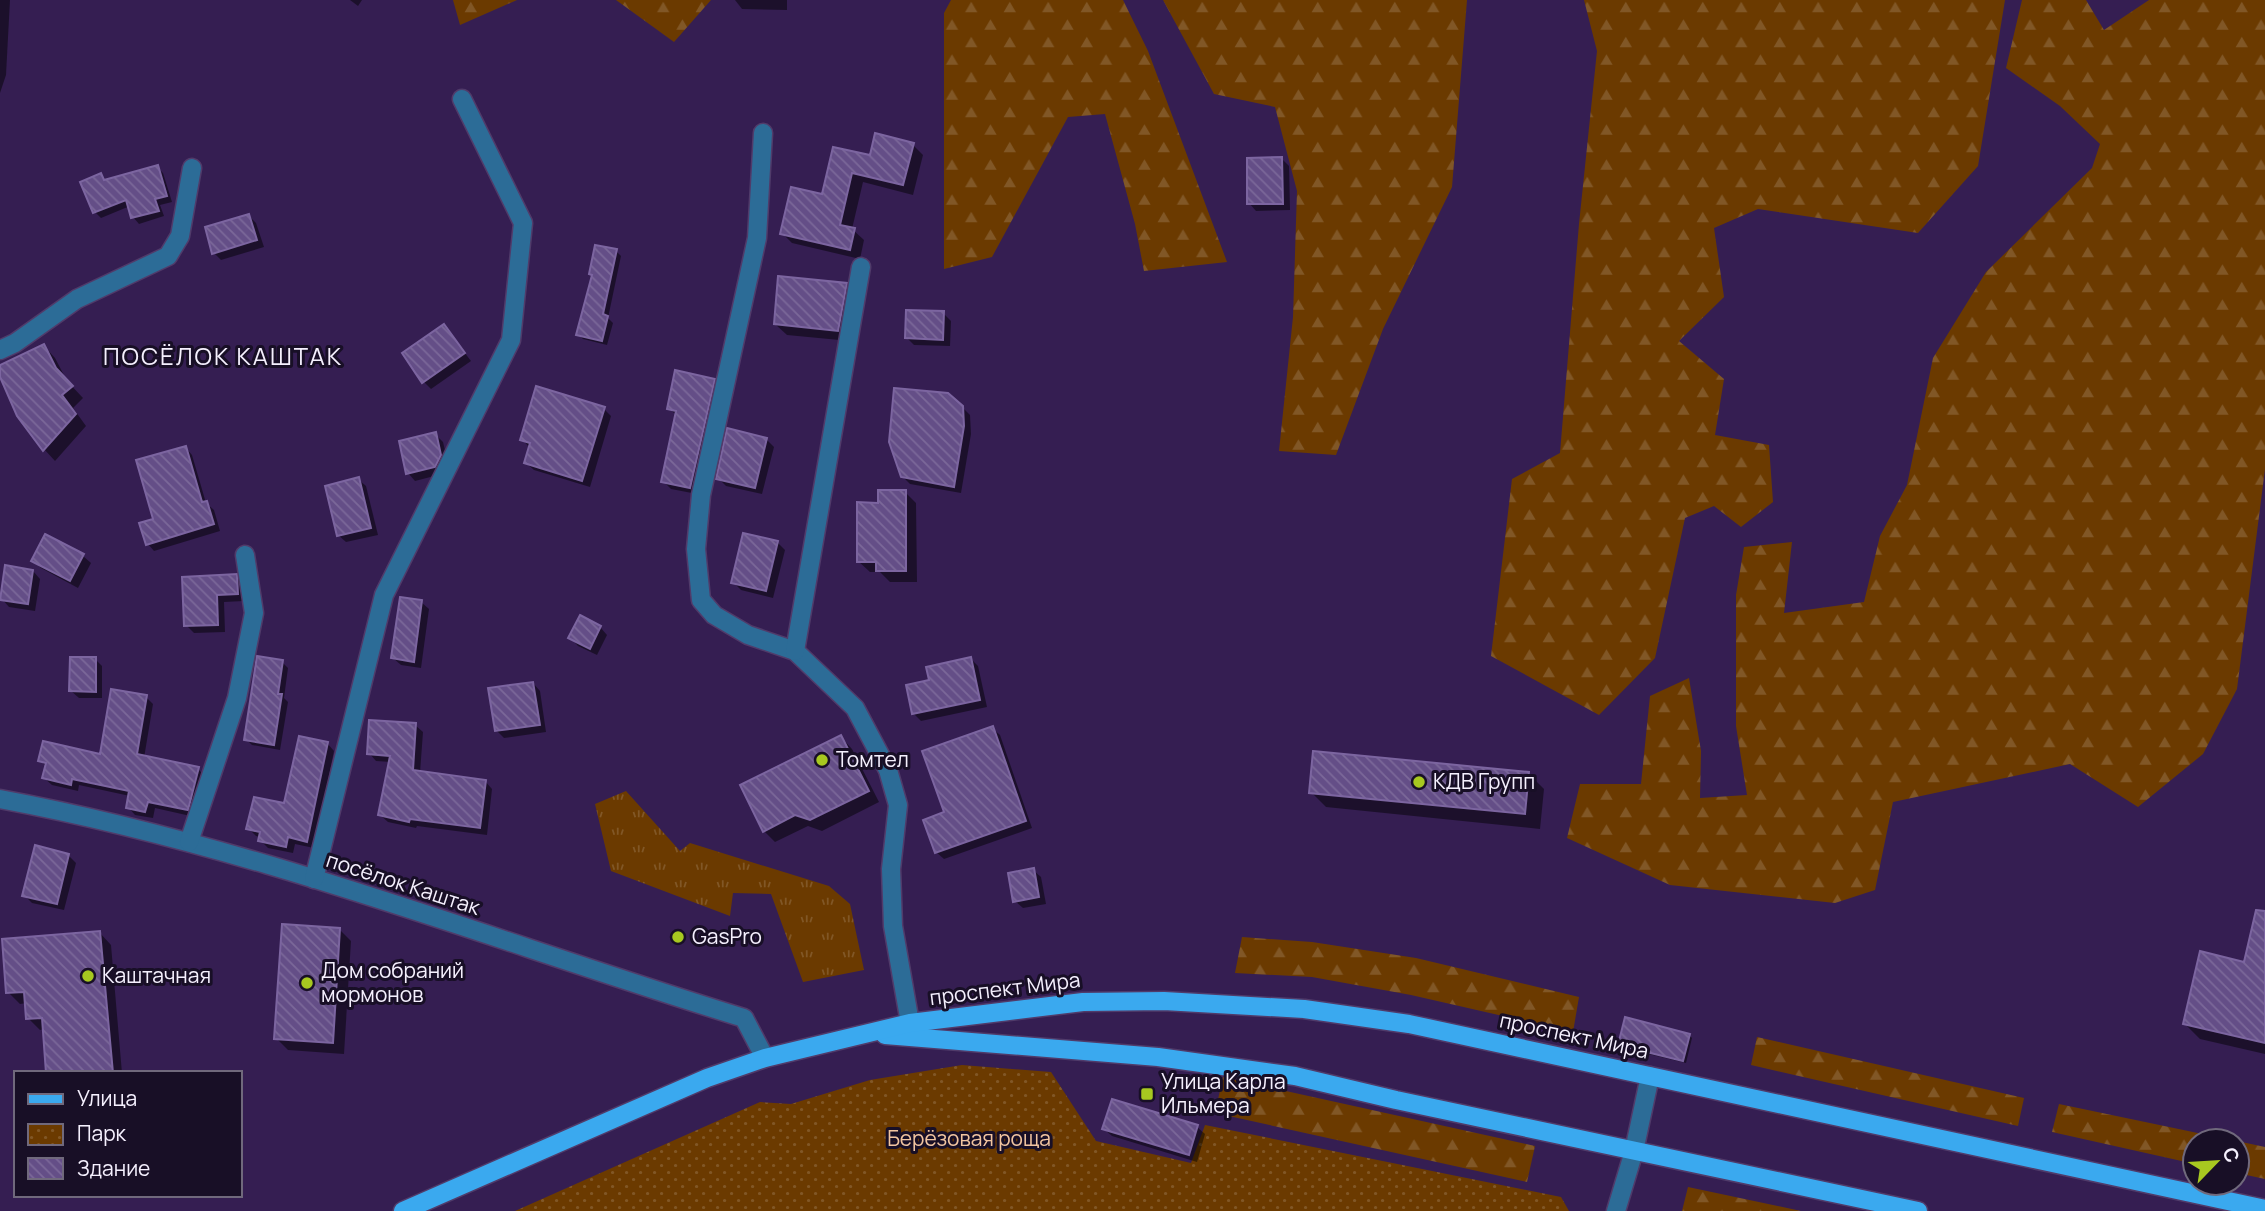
<svg xmlns="http://www.w3.org/2000/svg" width="2265" height="1211" font-family="Manrope,sans-serif">
	<defs>
		<pattern id="grass-tufts" width="24" height="20" patternUnits="userSpaceOnUse" patternTransform="scale(1.75)"><rect width="24" height="20" fill="#6b3a00"/><path d="M3 7l-1-3M5 7V3M7 7l1-3M15 17l-1-3M17 17v-4M19 17l1-3" fill="none" stroke="#815726"/></pattern>
		<pattern id="forest-firs" width="22" height="20" patternUnits="userSpaceOnUse" patternTransform="scale(1.75)"><rect width="22" height="20" fill="#6b3a00"/><path d="M5 1l3.5 6h-7zM16 11l3.5 6h-7z" fill="#815726"/></pattern>
		<pattern id="park-dots" width="8" height="8" patternUnits="userSpaceOnUse" patternTransform="scale(1.75)"><rect width="8" height="8" fill="#6b3a00"/><path d="M2 2h.1M6 6h.1" fill="none" stroke="#815726" stroke-width="1.8" stroke-linecap="round"/></pattern>
		<pattern id="building-back-hatch" width="6" height="6" patternUnits="userSpaceOnUse" patternTransform="scale(1.75)"><rect width="6" height="6" fill="#644e87"/><path d="M-1 5l2 2M0 0l6 6M5-1l2 2" fill="none" stroke="#7b6899"/></pattern>
	</defs>
	<rect width="100%" height="100%" fill="#351e52"/>
	<path fill="url(#grass-tufts)" d="M626,791L680,851L690,843L829,886L850,904L864,970L803,982L771,894L733,893L730,916L611,871L595,804Z"/>
	<g fill="url(#forest-firs)">
		<path d="M453,0H517L460,25Z"/>
		<path d="M616,0H711L674,42Z"/>
		<path d="M951,0H1123L1148,51L1227,262L1144,271L1135,224L1105,114L1068,117L992,257L944,269V13Z"/>
		<path d="M1163,0H1467L1452,187L1383,329L1336,455L1279,451L1293,317L1297,191L1275,107L1214,94Z"/>
		<path d="M1584,0H2005L1978,166L1918,233L1758,209L1714,228L1724,297L1679,341L1724,379L1715,435L1769,445L1773,502L1741,527L1714,506L1685,518L1655,658L1599,715L1491,656L1512,479L1560,453L1579,224L1597,51Z"/>
		<path d="M2022,0H2086L2104,30L2149,0H2265V469L2237,689L2203,754L2138,807L2070,764L1893,802L1875,890L1835,903L1670,885L1567,838L1580,784H1641L1650,696L1689,678L1701,751L1700,798L1747,795L1736,726V595L1744,547L1792,542L1784,613L1864,602L1880,536L1907,485L1933,358L1986,272L2092,168L2100,144L2060,106L2006,68Z"/>
		<path d="M1242,937L1312,942L1416,958L1579,997L1573,1032L1411,995L1312,977L1235,973Z"/>
		<path d="M1757,1037L2024,1098L2018,1126L1751,1065Z"/>
		<path d="M1223,1077L1535,1146L1527,1182L1215,1113Z"/>
		<path d="M2059,1104L2236,1141H2195V1164L2052,1132Z"/>
		<path d="M2237,1141L2265,1147V1179L2237,1173Z"/>
		<path d="M1688,1187L1801,1211H1682Z"/>
	</g>
	<path fill="url(#park-dots)" d="M962,1065L1051,1072L1096,1141L1191,1163L1205,1125L1561,1197L1569,1211H515L760,1102L791,1104L870,1080Z"/>
	<g fill="#0007">
		<path d="M0,0H10L6,75L0,93Z"/>
		<path d="M350,0H362L358,6Z"/>
		<path d="M735,0H787V10L742,9Z"/>
		<path d="M913,145L923,155L913,195L863,182L852,229L864,240L860,259L792,243L782,233L824,196L835,149L871,158Z"/>
		<path d="M1282,159L1289,166L1290,210L1256,211L1249,203Z"/>
		<path d="M157,167L163,173L172,202L160,205L164,216L139,224L133,217L130,206L101,218L95,212L101,175L107,181Z"/>
		<path d="M249,216L256,223L264,247L221,260L214,253Z"/>
		<path d="M616,251L621,256L608,318L613,323L607,345L583,339L578,334Z"/>
		<path d="M846,284L857,296L850,341L787,335L775,324Z"/>
		<path d="M943,313L951,321L950,346L914,345L906,337Z"/>
		<path d="M444,326L471,361L431,389L423,381Z"/>
		<path d="M44,346L55,358L67,381L83,398L73,408L86,426L55,461L44,449L0,373V367Z"/>
		<path d="M714,380L721,388L697,494L671,489L663,481L677,416L669,408Z"/>
		<path d="M962,407L970,415L971,434L961,493L910,484L902,476Z"/>
		<path d="M604,409L611,416L590,487L534,470L526,463L529,447L522,439Z"/>
		<path d="M435,434L443,442L448,463L442,474L415,481L408,473Z"/>
		<path d="M766,439L774,447L762,494L726,486L718,478Z"/>
		<path d="M186,448L192,455L206,503L214,510L220,531L154,551L148,544L156,520Z"/>
		<path d="M358,479L366,486L378,535L346,542L338,535Z"/>
		<path d="M905,492L916,503L917,582H890L880,572H870L858,561L880,504Z"/>
		<path d="M46,537L83,556L91,563L78,588L41,568L33,561Z"/>
		<path d="M777,542L785,550L773,598L741,590L733,582Z"/>
		<path d="M33,571L40,579L35,611L9,607L2,599Z"/>
		<path d="M236,576L243,584L244,601L224,602L225,632L194,633L186,625Z"/>
		<path d="M421,602L429,609L421,668L401,665L393,658Z"/>
		<path d="M600,627L607,635L597,655L578,646L571,638Z"/>
		<path d="M95,659L102,666V698H79L71,691Z"/>
		<path d="M971,659L978,666L987,707L921,721L914,714L931,682Z"/>
		<path d="M282,662L288,668L284,698L288,702L280,750L252,745L246,739Z"/>
		<path d="M533,683L540,691L546,732L504,738L496,730Z"/>
		<path d="M146,697L153,704L144,758L198,769L205,776L195,817L155,808L153,818L135,815L128,807L130,796L79,785L78,791L52,785L44,778L47,767L40,760L101,757Z"/>
		<path d="M415,725L423,732L420,773L485,781L492,789L487,835L417,826L416,828L388,822L380,815L391,762L376,761L369,753Z"/>
		<path d="M992,728L1000,735L1032,828L944,859L936,852L947,813Z"/>
		<path d="M841,737L852,749L879,802L822,831L808,826L775,842L764,831Z"/>
		<path d="M327,743L334,751L314,848L295,844L293,853L268,848L260,840L261,837L256,836L248,828L286,805Z"/>
		<path d="M1529,774L1544,789L1540,829L1326,807L1311,792Z"/>
		<path d="M68,855L76,863L64,910L32,903L24,895Z"/>
		<path d="M1033,870L1041,877L1046,904L1023,908L1015,901Z"/>
		<path d="M2265,925V1054L2200,1039L2185,1024L2246,964Z"/>
		<path d="M339,929L351,941L344,1054L288,1050L276,1038Z"/>
		<path d="M100,933L111,945L122,1073H48L44,1029L40,1030L28,1018L27,1003L20,1004L8,992Z"/>
		<path d="M1689,1035L1692,1038L1686,1063L1623,1048L1620,1045Z"/>
		<path d="M1197,1127L1205,1134L1197,1162L1112,1136L1104,1129Z"/>
	</g>
	<g fill="url(#building-back-hatch)" stroke="#7c65a0" stroke-width="2">
		<path d="M875,133L914,143L903,185L852,173L840,225L855,228L850,250L780,234L791,187L822,194L833,147L870,155Z"/>
		<path d="M1282,157L1283,204H1247V158Z"/>
		<path d="M158,165L167,196L155,199L159,211L131,218L126,200L93,213L80,182L101,173L104,180Z"/>
		<path d="M249,214L257,240L212,254L205,227Z"/>
		<path d="M595,245L617,249L603,314L608,316L602,341L576,335L592,275L589,274Z"/>
		<path d="M778,276L847,283L838,331L774,324Z"/>
		<path d="M906,310L944,311L943,340L905,338Z"/>
		<path d="M444,324L465,353L422,383L402,353Z"/>
		<path d="M44,344L56,368L73,386L62,395L76,414L43,451L17,416L0,377V365Z"/>
		<path d="M675,370L715,379L690,488L661,482L676,411L667,409Z"/>
		<path d="M536,386L605,407L582,481L524,463L530,443L520,440Z"/>
		<path d="M894,388L948,393L963,406L964,426L954,487L901,477L889,442Z"/>
		<path d="M727,428L767,438L755,488L716,479Z"/>
		<path d="M436,432L441,455L435,467L406,474L399,441Z"/>
		<path d="M186,446L202,502L207,501L214,524L146,545L139,523L153,519L136,460Z"/>
		<path d="M359,477L371,528L337,536L325,486Z"/>
		<path d="M878,490H906V571H876V562H857V502L878,503Z"/>
		<path d="M743,533L778,541L766,591L731,583Z"/>
		<path d="M45,534L84,554L70,581L31,561Z"/>
		<path d="M5,565L33,570L28,604L0,600Z"/>
		<path d="M237,574L238,594L217,595L218,625L184,626L182,577Z"/>
		<path d="M400,597L422,600L414,662L391,658Z"/>
		<path d="M580,615L601,626L590,649L568,638Z"/>
		<path d="M257,656L283,660L278,694H282L274,745L244,740Z"/>
		<path d="M70,657H96V692L69,691Z"/>
		<path d="M971,657L980,700L912,714L906,685L929,680L926,667Z"/>
		<path d="M533,682L540,725L495,731L488,688Z"/>
		<path d="M111,689L147,695L137,754L199,767L188,810L148,802L145,812L126,808L129,791L72,779L71,785L42,778L46,763L38,761L43,741L100,754Z"/>
		<path d="M369,720L416,723L413,770L486,780L480,828L410,819L409,822L378,815L390,756L367,754Z"/>
		<path d="M993,726L1026,821L935,853L923,820L944,812L922,751Z"/>
		<path d="M841,735L869,791L810,820L795,815L763,832L740,785Z"/>
		<path d="M299,736L328,742L307,842L288,837L286,847L258,841L260,832L246,829L254,797L284,803Z"/>
		<path d="M1313,751L1529,772L1525,814L1309,793Z"/>
		<path d="M35,845L69,854L57,904L22,896Z"/>
		<path d="M1034,868L1039,897L1013,902L1008,873Z"/>
		<path d="M2256,910L2265,911V1043L2183,1024L2200,951L2244,962Z"/>
		<path d="M282,924L340,928L333,1043L274,1039Z"/>
		<path d="M100,931L113,1073H46L42,1018L26,1019L24,992L6,993L2,939Z"/>
		<path d="M1625,1017L1690,1034L1683,1061L1618,1045Z"/>
		<path d="M1112,1099L1198,1125L1189,1155L1102,1129Z"/>
	</g>
	<g fill="none" stroke-linecap="round" stroke-linejoin="round">
		<g stroke="#503b6a" stroke-width="21">
			<g id="minor">
				<path d="M763,133L757,238L701,495L696,549L701,600L714,615L748,635L795,651L855,708L888,770L898,805L891,869L893,926L910,1023"/>
				<path d="M0,350L15,343L77,299L168,256L180,236L192,168"/>
				<path d="M795,651L861,267"/>
				<path d="M0,799C254,846 497,942 744,1018L765,1058"/>
				<path d="M189,842L237,698L254,613L245,555"/>
				<path d="M314,879L384,595L511,340L523,223L462,99"/>
				<path d="M1616,1211L1634,1151L1650,1076"/>
			</g>
		</g>
		<g stroke="#503b6a" stroke-width="21">
			<g id="major">
				<path d="M885,1035L1158,1057L1295,1076L1396,1100L1918,1211"/>
				<path d="M403,1211L707,1078L765,1058L910,1023L1083,1002L1164,1001L1304,1009L1409,1024L2265,1209"/>
			</g>
		</g>
		<use href="#minor" stroke="#2c6c97" stroke-width="18"/>
		<use href="#major" stroke="#3aa9ef" stroke-width="18"/>
	</g>
	<g fill="#a7c820" stroke="#180f26" stroke-width="2.5">
		<circle cx="822" cy="760" r="7"/>
		<circle cx="1419" cy="782" r="7"/>
		<circle cx="678" cy="937" r="7"/>
		<circle cx="88" cy="976" r="7"/>
		<circle cx="307" cy="983" r="7"/>
		<rect x="1140" y="1087" width="14" height="14" rx="3.5"/>
	</g>
	<g text-anchor="middle" stroke-width="6" stroke-linejoin="round" paint-order="stroke">
		<g font-size="21" fill="#f5f0fe" stroke="#180f26" text-anchor="start">
			<text x="836" y="767">Томтел</text>
			<text x="1433" y="789">КДВ Групп</text>
			<text x="692" y="944">GasPro</text>
			<text x="321" y="978">Дом собраний<tspan x="321" dy="24">мормонов</tspan></text>
			<text x="102" y="983">Каштачная</text>
			<text x="1161" y="1089">Улица Карла<tspan x="1161" dy="24">Ильмера</tspan></text>
		</g>
		<g font-size="21" fill="#f5f0fe" stroke="#180f26">
			<text transform="translate(403 884) rotate(18)" y="7">посёлок Каштак</text>
			<text transform="translate(1005 989) rotate(-7)" y="7">проспект Мира</text>
			<text transform="translate(1574 1036) rotate(12)" y="7">проспект Мира</text>
		</g>
		<g font-size="21" fill="#f2c5a0" stroke="#180f26">
			<text x="969" y="1146">Берёзовая роща</text>
		</g>
		<g font-size="24" letter-spacing="2" fill="#f5f0fe" stroke="#180f26">
			<text x="223" y="365">ПОСЁЛОК КАШТАК</text>
		</g>
	</g>
	<rect x="14" y="1071" width="228" height="126" fill="#180f26" stroke="#70697c" stroke-width="2"/>
	<rect x="28" y="1094" width="35" height="10" fill="#3aa9ef" stroke="#70697c" stroke-width="2"/>
	<text x="77" y="1106" font-size="21" fill="#f5f0fe">Улица</text>
	<rect x="28" y="1124" width="35" height="21" fill="url(#park-dots)" stroke="#70697c" stroke-width="2"/>
	<text x="77" y="1141" font-size="21" fill="#f5f0fe">Парк</text>
	<rect x="28" y="1158" width="35" height="21" fill="url(#building-back-hatch)" stroke="#70697c" stroke-width="2"/>
	<text x="77" y="1176" font-size="21" fill="#f5f0fe">Здание</text>
	<g transform="translate(2216 1162) rotate(65)"><circle r="33" fill="#180f26" stroke="#70697c" stroke-width="2"/>
	<path d="M0-5L12 26L0 18L-12 26Z" fill="#a7c820"/>
	<text y="-10" font-size="19" font-weight="bold" text-anchor="middle" fill="#f5f0fe">С</text>
	</g>
</svg>
